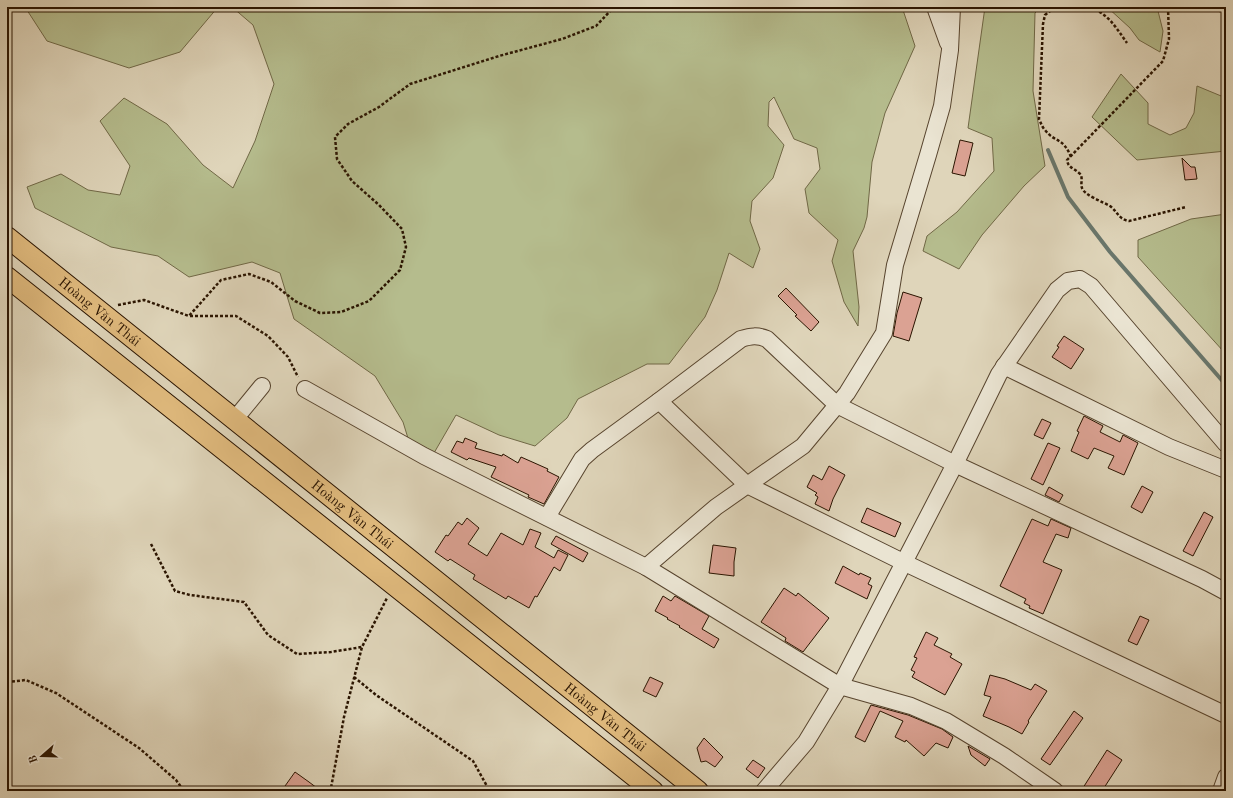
<svg xmlns="http://www.w3.org/2000/svg" width="1233" height="798" font-family="'Old Standard TT',serif">
	<rect width="100%" height="100%" fill="#dfd5ba"/>
	<filter id="stains"><feTurbulence type="fractalNoise" baseFrequency=".005" numOctaves="4"/><feColorMatrix values="0 0 0 0 .2 0 0 0 0 .09 0 0 0 0 .02 0 0 0 .5 -.17"/></filter>
	<radialGradient id="worn" r=".72"><stop offset=".6" stop-color="#630" stop-opacity="0"/><stop offset="1" stop-color="#630" stop-opacity=".3"/></radialGradient>
	<g fill="#b5bc8d" stroke="#706846">
		<path d="M25,7H218L180,52L129,68L47,41Z"/>
		<path d="M232,7H902L915,46L885,113L872,162L867,217L864,228L853,251L859,307L858,326L844,302L832,261L838,240L809,213L805,189L820,169L817,148L794,139L774,97L769,102L768,126L784,145L773,178L752,201L750,221L760,249L753,268L729,253L717,290L705,317L669,364H647L578,399L567,418L535,446L499,435L456,415L434,453L411,448L403,422L375,376L294,319L280,273L252,262L189,277L158,256L111,247L35,208L27,187L61,174L88,190L120,195L130,166L100,121L124,98L167,124L203,165L233,188L255,141L274,84L253,25Z"/>
		<path d="M985,7H1041L1035,13L1033,91L1045,166L1024,186L982,235L959,269L923,251L927,236L957,212L994,171L992,138L968,128Z"/>
		<path d="M1107,7H1157L1163,31L1160,52L1139,40L1130,28Z"/>
		<path d="M1121,74L1148,103V124L1170,135L1186,128L1194,113L1197,86L1226,98V151L1137,160L1092,117Z"/>
		<path d="M1226,214V352H1224L1138,257V240L1191,219Z"/>
	</g>
	<g fill="none" stroke-linecap="round" stroke-linejoin="round">
		<path stroke="#69766b" stroke-width="4" d="M1048,150L1068,197L1110,252L1226,385"/>
	</g>
	<g fill="#dba293" stroke="#2a1400">
		<path d="M960,140L973,143L965,176L952,173Z"/>
		<path d="M1182,158L1191,167H1195L1197,179L1185,180Z"/>
		<path d="M786,288L819,322L811,331L795,316L797,315L778,296Z"/>
		<path d="M903,292L922,298L909,341L893,336L897,313Z"/>
		<path d="M1064,336L1084,349L1071,369L1052,357L1059,347L1057,346Z"/>
		<path d="M1084,416L1103,426L1100,432L1120,442L1123,435L1138,443L1124,475L1108,468L1114,456L1094,448L1088,459L1071,451L1079,432L1077,431Z"/>
		<path d="M1042,419L1051,423L1043,439L1034,435Z"/>
		<path d="M465,438L477,443L475,448L502,456L503,454L518,463L521,457L548,469L547,471L559,477L544,504L528,497L529,495L491,477L496,467L469,458L467,460L451,452L457,441L463,443Z"/>
		<path d="M1048,443L1060,448L1043,485L1031,479Z"/>
		<path d="M829,466L845,475L833,499L829,511L815,504L818,497L815,495L817,493L807,487L813,475L822,480Z"/>
		<path d="M1142,486L1153,492L1142,513L1131,507Z"/>
		<path d="M1049,487L1063,495L1059,502L1045,495Z"/>
		<path d="M867,508L901,523L895,537L861,522Z"/>
		<path d="M1204,512L1213,517L1193,556L1183,551Z"/>
		<path d="M467,518L479,528L468,544L487,556L501,533L523,545L530,529L541,533L535,547L554,558L558,550L568,555L560,571L554,567L537,597L535,596L529,608L508,596L506,599L473,579L475,575L450,559L448,561L435,552L446,535L448,536L458,522L462,525Z"/>
		<path d="M1032,519L1048,526L1051,519L1071,528L1068,538L1056,534L1043,562L1062,570L1043,614L1029,608L1030,606L1024,603L1026,599L1000,586Z"/>
		<path d="M556,536L588,553L583,562L551,544Z"/>
		<path d="M713,545L736,548L734,562V576L709,573Z"/>
		<path d="M843,566L859,575L860,573L871,578L868,584L872,586L867,599L835,583Z"/>
		<path d="M784,588L796,596L798,593L829,618L803,652L785,641L786,638L761,622Z"/>
		<path d="M663,596L671,601L675,596L709,616L702,629L719,639L714,648L679,627L680,626L667,619L668,618L655,611Z"/>
		<path d="M1140,616L1149,620L1137,645L1128,641Z"/>
		<path d="M926,632L938,638L934,645L952,654L950,657L962,664L945,695L912,677L915,672L911,670L917,658L914,657Z"/>
		<path d="M990,675L1005,679L1031,690L1035,684L1047,691L1028,721L1029,722L1022,734L1009,727L983,716L991,697L984,695Z"/>
		<path d="M650,677L663,683L656,697L643,691Z"/>
		<path d="M871,705L908,715L942,729L953,737L948,748L936,743L924,756L906,740L905,742L895,737L903,721L880,711L865,742L855,737Z"/>
		<path d="M1074,711L1083,718L1050,765L1041,759Z"/>
		<path d="M704,738L723,757L715,767L706,761L701,762L697,748Z"/>
		<path d="M968,746L990,759L985,766L971,755Z"/>
		<path d="M1107,750L1122,760L1102,791H1081Z"/>
		<path d="M753,760L765,768L758,778L746,769Z"/>
		<path d="M295,772L309,782L321,791H293L285,786Z"/>
	</g>
	<g fill="none" stroke-linecap="round" stroke-linejoin="round">
		<g stroke="#57442e" stroke-width="18">
			<g id="minor">
				<path d="M935,7L948,43"/>
				<path d="M1004,366L1169,447L1226,470"/>
				<path d="M305,389L424,456L646,567L840,686L911,706L946,721L1004,756L1055,791"/>
				<path d="M659,401L747,485L905,563L1226,715"/>
				<path d="M235,419L262,386"/>
				<path d="M547,517L582,459L592,450L659,401L741,339C751,336 757,335 767,339L837,405L955,464L1202,579L1226,592"/>
				<path d="M646,567L716,507L803,446L847,393L884,333L895,265L928,155L942,106L950,50L952,7"/>
				<path d="M764,791L806,742L840,686L955,464L999,374L1057,290L1068,281L1080,279L1091,286L1226,444"/>
				<path d="M1221,791L1226,777"/>
			</g>
		</g>
		<g stroke="#2a1400" stroke-width="22">
			<g id="major">
				<path id="s1" d="M7,237L698,791"/>
				<path d="M7,277L653,791"/>
			</g>
		</g>
		<g stroke="#2a1400" stroke-width="2.5" stroke-dasharray="3 2" stroke-linecap="butt">
			<path d="M1085,7C1106,10 1115,26 1127,43"/>
			<path d="M1168,7L1169,39L1163,61L1067,160C1068,168 1074,168 1079,173C1084,177 1080,183 1082,188C1084,195 1103,202 1110,206C1118,212 1118,219 1129,221L1186,207"/>
			<path d="M1214,7L1226,15"/>
			<path d="M1071,157C1063,137 1055,143 1045,130C1042,127 1041,123 1039,119L1043,24L1045,15L1050,11L1084,7"/>
			<path d="M118,305L144,300L189,316L221,280L249,274L271,282L295,301L320,313L341,312L369,301L400,270L406,247L402,229L379,205L352,181L337,159L335,137L348,124L379,107L410,84L499,56L562,39L596,26L614,7"/>
			<path d="M190,316H236L268,336L288,357L298,377"/>
			<path d="M151,544L175,591L190,595L244,602L268,635L297,654L331,652L362,647"/>
			<path d="M354,677L376,695L473,761L488,788V791"/>
			<path d="M7,682L26,680L56,693L139,748L176,780L184,791"/>
			<path d="M328,791L331,788L344,717L362,647L387,598"/>
		</g>
		<use href="#minor" stroke="#eae4d2" stroke-width="16"/>
		<use href="#major" stroke="#e0ba7d" stroke-width="20"/>
	</g>
	<g text-anchor="middle" stroke-width="3" stroke-linejoin="round" paint-order="stroke">
		<g font-size="14" fill="#2a1400" stroke="#eae4d2">
			<text dy="5" stroke="none"><textPath href="#s1" startOffset="119">Hoàng Văn Thái</textPath></text>
			<text dy="5" stroke="none"><textPath href="#s1" startOffset="443">Hoàng Văn Thái</textPath></text>
			<text dy="5" stroke="none"><textPath href="#s1" startOffset="767">Hoàng Văn Thái</textPath></text>
		</g>
	</g>
	<rect width="1233" height="798" fill="none" stroke="#dfd5ba" stroke-width="24"/>
	<rect x="8" y="8" width="1217" height="782" fill="none" stroke="#2a1400" stroke-width="2"/>
	<rect x="12" y="12" width="1209" height="774" fill="none" stroke="#2a1400"/>
	<g transform="translate(42 756) rotate(250)" stroke="#eae4d2" stroke-width="3" paint-order="stroke">
	<path d="M0-3L7 15L0 10L-7 15Z" fill="#2a1400"/>
	<text y="-6" font-size="11" font-weight="bold" text-anchor="middle" fill="#2a1400">B</text>
	</g>
	<rect width="100%" height="100%" filter="url(#stains)"/>
	<rect width="100%" height="100%" fill="url(#worn)"/>
</svg>
